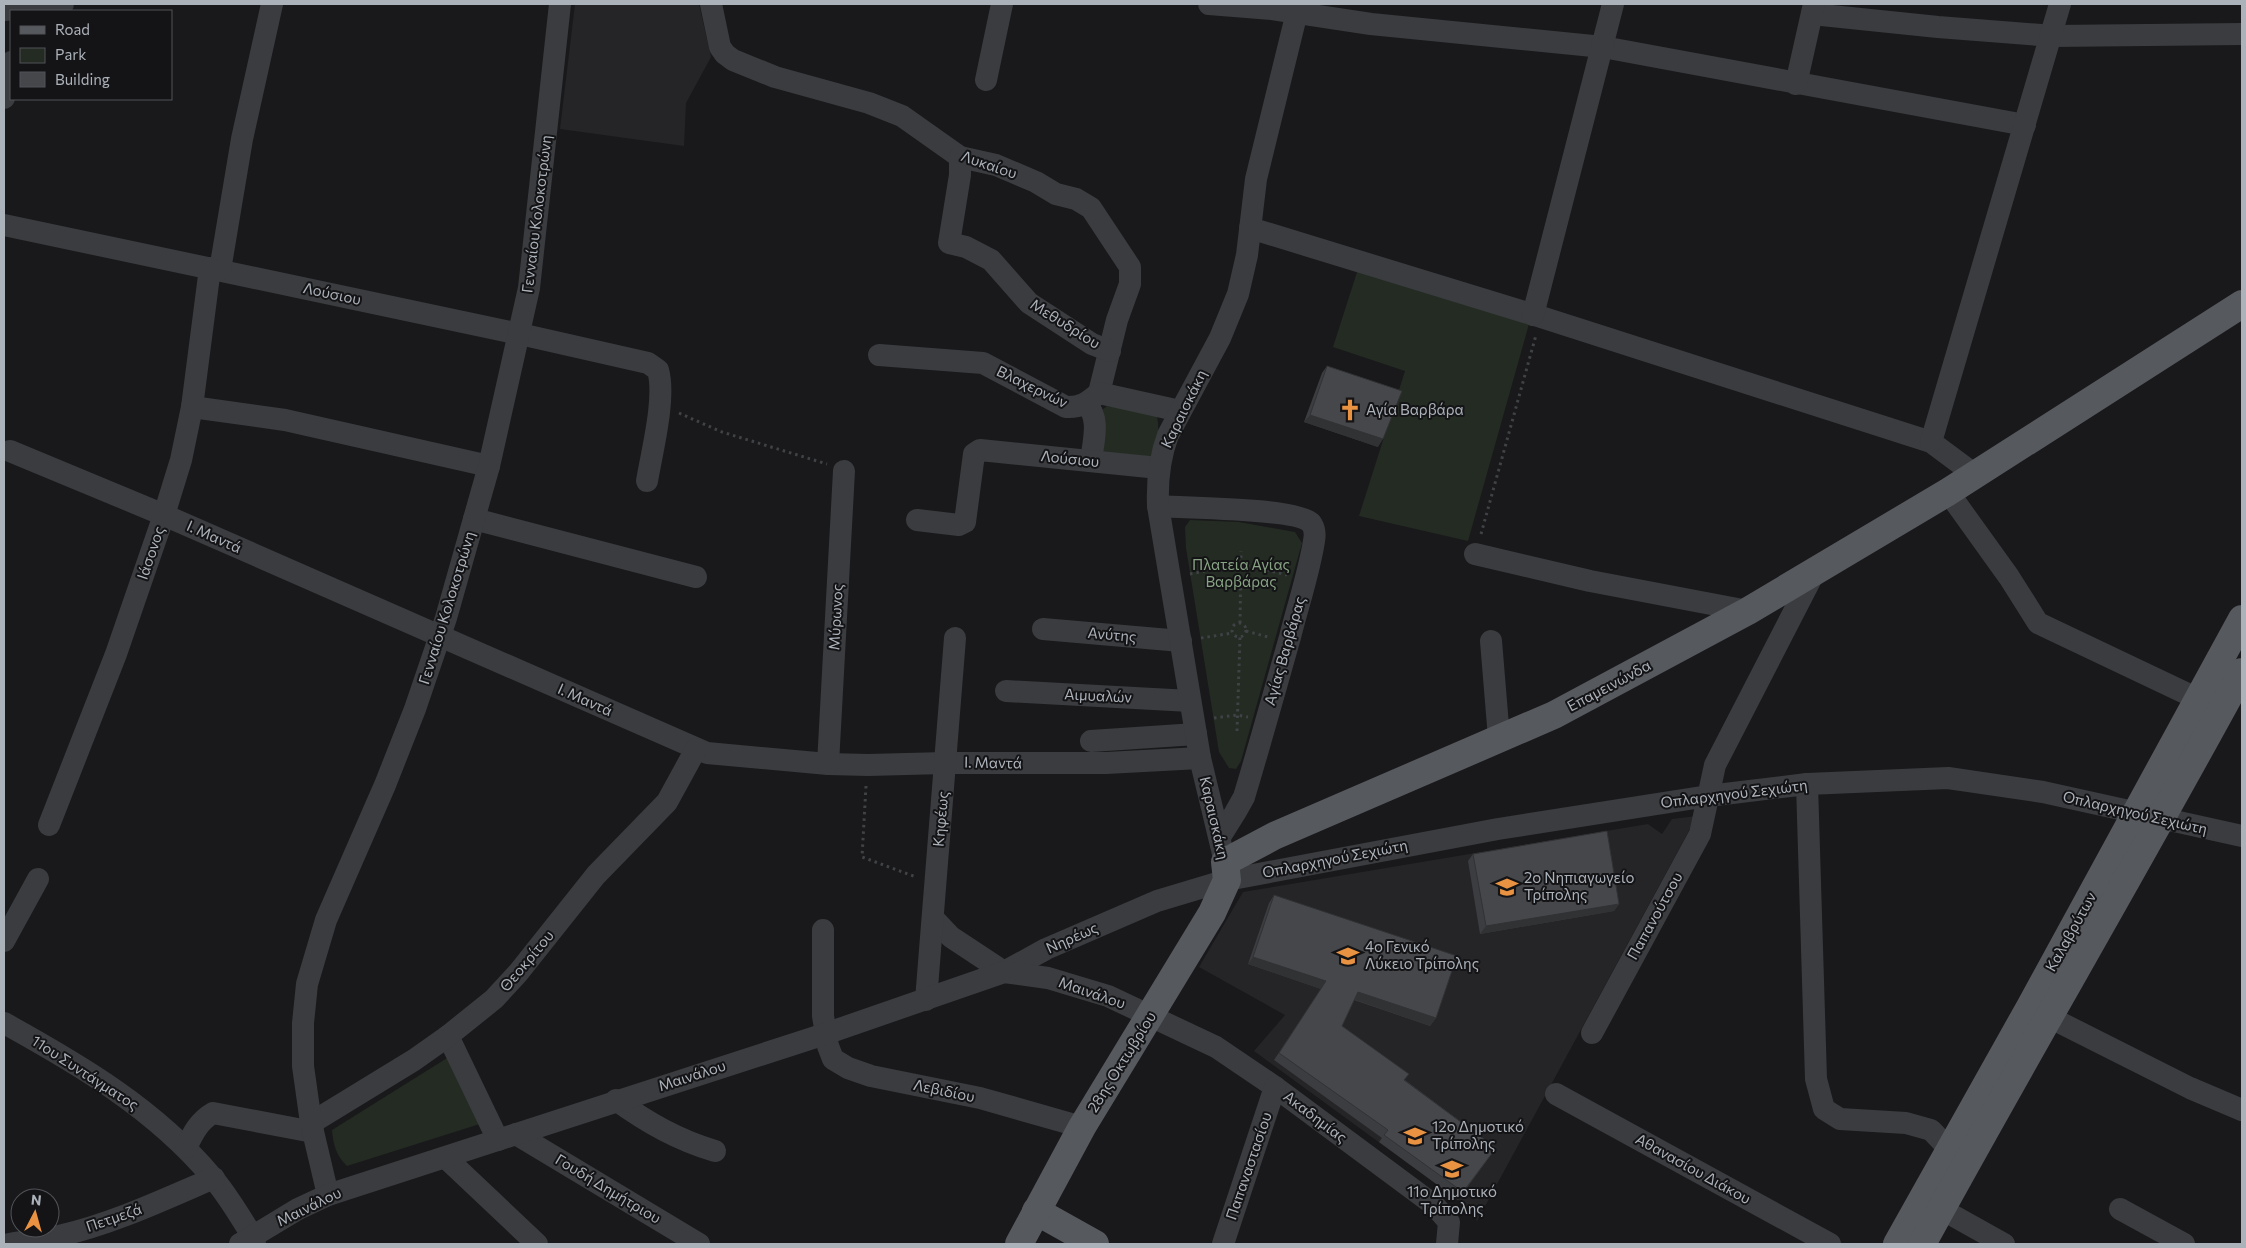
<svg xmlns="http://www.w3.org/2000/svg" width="2246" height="1248" font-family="Commissioner,sans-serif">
	<rect width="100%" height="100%" fill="#19191b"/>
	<g fill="#252528">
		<path d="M575,4H699L711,57L686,103L684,146L560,129Z"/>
		<path d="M1697,816L1477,1221L1469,1208L1254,1051L1285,1015L1199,967L1243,892L1648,824L1662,834L1672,819Z"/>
	</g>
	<g fill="#232b23">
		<path d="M1358,269L1529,324L1468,541L1359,516L1405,371L1333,347Z"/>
		<path d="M1107,406L1156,413C1161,428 1157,448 1148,460L1100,453L1102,410Z"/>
		<path d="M1190,520L1239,522L1295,532L1302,543L1241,761L1236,769L1229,768L1219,752L1186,548L1185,527Z"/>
		<path d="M452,1055L483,1123L347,1166C336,1156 333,1143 332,1130Z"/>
	</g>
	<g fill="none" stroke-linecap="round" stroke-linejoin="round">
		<g stroke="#404346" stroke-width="3" stroke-dasharray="2.5 4" stroke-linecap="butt">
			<path d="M679,413L722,432L827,464"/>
			<path d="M1481,534L1536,335"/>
			<path d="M1190,574L1241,564L1287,575"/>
			<path d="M1240,623L1241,551"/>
			<circle cx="1239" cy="630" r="7"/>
			<path d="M1246,631L1268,637"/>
			<path d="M1201,638L1233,633"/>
			<path d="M1214,718L1237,715L1248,717"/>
			<path d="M1237,731L1240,637"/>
			<path d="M866,786L862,857L916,877"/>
		</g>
		<g stroke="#3a3c3f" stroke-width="22">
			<path d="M711,4L720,47L725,54L733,60L775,77L869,103L902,116L960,157L996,165L1036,182L1056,194L1076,199L1091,208L1130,267V284L1117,320L1099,393"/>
			<path d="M1209,4L1272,9L1371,24L1603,47L2025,125"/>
			<path d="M4,10L63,4"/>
			<path d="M1812,14L1938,27L2053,36L2242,34"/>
			<path d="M986,80L1002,4"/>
			<path d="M1796,84L1814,4"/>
			<path d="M4,98L11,62"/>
			<path d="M960,157V175L949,243L966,247L991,260L1029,303L1092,344L1110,351"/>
			<path d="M4,225L520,334L648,363L658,370C666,398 652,451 647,481"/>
			<path d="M1250,228L1541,317L1931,442L1974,474"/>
			<path d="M220,270L242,139L272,4"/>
			<path d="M1533,315L1613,4"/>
			<path d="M879,355L983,363L1066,407C1081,408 1088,402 1099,393L1180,411"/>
			<path d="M1086,404C1101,418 1093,442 1091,461"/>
			<path d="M192,407L285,420L489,466"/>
			<path d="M1931,442L2060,4"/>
			<path d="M10,451L164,515L707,753L828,764L868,765L945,763H1106L1200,758"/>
			<path d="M1948,492L2009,577L2038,623L2198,699"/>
			<path d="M1158,506C1184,508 1297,508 1311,523C1315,528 1315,536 1314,541C1309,573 1298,605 1290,637C1275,690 1260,744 1244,797L1235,813L1220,837"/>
			<path d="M474,519L696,577"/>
			<path d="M917,520L959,525L965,522L974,454L980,450L1159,468"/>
			<path d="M1475,554L1590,581L1748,611"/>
			<path d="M1043,629L1181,641"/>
			<path d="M1491,641L1499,738"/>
			<path d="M1006,691L1190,701"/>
			<path d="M1091,741L1196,734"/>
			<path d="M828,764L844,471"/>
			<path d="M1807,784L1816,1079L1824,1109L1840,1119L1906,1123L1931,1130L1950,1150"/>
			<path d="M49,825L116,654L164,515L181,460L192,407L210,268"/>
			<path d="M1225,862L1200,758L1158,506C1157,481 1159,459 1168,435L1220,338L1238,294L1247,255L1256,179L1299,4"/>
			<path d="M933,918L951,937L1004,972"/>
			<path d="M823,930V1016L828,1046L833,1059L848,1068L871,1076L980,1098L1082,1127"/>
			<path d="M4,941L38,879"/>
			<path d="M1004,972L1046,949L1157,901L1227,880L1498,829L1708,796L1807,784L1948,778L2043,792L2242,836"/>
			<path d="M926,1000L955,638"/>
			<path d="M2033,1009L2190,1088L2242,1110"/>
			<path d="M4,1023C80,1065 155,1109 212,1177C228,1195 240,1217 253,1237L255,1244"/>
			<path d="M1592,1033L1700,834L1715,765L1815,571"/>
			<path d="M448,1036L498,1140"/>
			<path d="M1556,1094L1830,1244"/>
			<path d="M616,1100C648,1123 678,1140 715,1151"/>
			<path d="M311,1123L414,1060L448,1036L494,999L518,973L596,875L667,802L696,749"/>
			<path d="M516,1134L699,1244"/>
			<path d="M186,1148C193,1133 199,1121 213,1113L313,1132"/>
			<path d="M446,1158L537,1244"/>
			<path d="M328,1195L311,1123L303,1066V1023L307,984L326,920L385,785L415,709L446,618L489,466L529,288L560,4"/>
			<path d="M1927,1201L2004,1244"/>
			<path d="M2120,1209L2184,1244"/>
			<path d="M9,1244C26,1241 43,1240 59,1236C112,1224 163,1200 214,1178"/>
			<path d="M240,1244L298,1209L328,1195L825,1034L1004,972L1048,978L1108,996L1216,1047L1275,1087L1434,1205L1449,1222L1447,1244"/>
			<path d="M1223,1244L1275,1087"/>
		</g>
		<g stroke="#56595e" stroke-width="28">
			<path d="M1036,1211L1095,1244"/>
			<path d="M1019,1244L1082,1127L1212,913L1227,880L1225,862L1274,836L1554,715L1748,611L1948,492L2242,304"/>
			<path d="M1897,1244L2030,1007L2242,619"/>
			<path d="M1922,1244C2027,1052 2138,864 2242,672"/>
		</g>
	</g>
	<g fill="#3c3d40">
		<path d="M1327,366L1378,447L1304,422L1322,373Z"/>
		<path d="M1473,854L1619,904L1614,911L1480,934L1468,861Z"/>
		<path d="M1274,895L1436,1018L1430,1026L1354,1000L1342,1026L1405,1080L1496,1148L1458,1200L1379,1142L1382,1138L1274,1060L1321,989L1248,964L1269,903Z"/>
	</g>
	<g fill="#313234">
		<path d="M1310,415L1383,439L1378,447L1304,422Z"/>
		<path d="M1619,904L1614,911L1480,934L1486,926Z"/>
		<path d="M1253,957L1326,981L1321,989L1248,964Z"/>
		<path d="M1358,992L1436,1018L1430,1026L1353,999Z"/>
	</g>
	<g fill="#46474b" stroke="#313234">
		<path d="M1327,366L1402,391L1383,439L1310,415Z"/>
		<path d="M1607,831L1619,904L1486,926L1473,854Z"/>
		<path d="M1274,895L1457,956L1436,1018L1358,992L1342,1026L1409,1074L1404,1080L1496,1148L1463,1192L1384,1135L1388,1130L1279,1053L1326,981L1253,957Z"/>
	</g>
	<defs>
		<g id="church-bare" transform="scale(1.725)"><path d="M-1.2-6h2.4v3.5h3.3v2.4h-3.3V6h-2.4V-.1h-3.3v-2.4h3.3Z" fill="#e99342" stroke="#141416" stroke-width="2.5" paint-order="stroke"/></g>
		<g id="school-bare" transform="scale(1.725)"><path d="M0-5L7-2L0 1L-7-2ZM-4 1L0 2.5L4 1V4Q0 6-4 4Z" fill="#e99342" stroke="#141416" stroke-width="2.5" paint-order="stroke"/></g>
	</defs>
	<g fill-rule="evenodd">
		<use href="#church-bare" x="1350" y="410"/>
		<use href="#school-bare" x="1507" y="887"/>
		<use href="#school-bare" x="1348" y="956"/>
		<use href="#school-bare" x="1415" y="1136"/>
		<use href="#school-bare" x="1452" y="1169"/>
	</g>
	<g text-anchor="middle" stroke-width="4" stroke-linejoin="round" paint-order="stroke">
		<g font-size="15" fill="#acb2ba" stroke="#141416">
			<text transform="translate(989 165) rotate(19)" y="5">Λυκαίου</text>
			<text transform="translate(537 214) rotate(-83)" y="5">Γενναίου Κολοκοτρώνη</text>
			<text transform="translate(332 294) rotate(12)" y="5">Λούσιου</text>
			<text transform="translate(1065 324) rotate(32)" y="5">Μεθυδρίου</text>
			<text transform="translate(1032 387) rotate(26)" y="5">Βλαχερνών</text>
			<text transform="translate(1184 409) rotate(-64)" y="5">Καραισκάκη</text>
			<text transform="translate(1070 459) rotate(6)" y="5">Λούσιου</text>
			<text transform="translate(214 537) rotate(24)" y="5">Ι. Μαντά</text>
			<text transform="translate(151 553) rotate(-71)" y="5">Ιάσονος</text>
			<text transform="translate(447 608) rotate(-73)" y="5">Γενναίου Κολοκοτρώνη</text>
			<text transform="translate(836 617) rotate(-87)" y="5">Μύρωνος</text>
			<text transform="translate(1112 635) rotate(5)" y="5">Ανύτης</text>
			<text transform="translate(1285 651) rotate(-74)" y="5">Αγίας Βαρβάρας</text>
			<text transform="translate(1609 686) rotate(-28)" y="5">Επαμεινώνδα</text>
			<text transform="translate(1098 696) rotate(3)" y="5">Αιμυαλών</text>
			<text transform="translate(585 700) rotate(24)" y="5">Ι. Μαντά</text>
			<text transform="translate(993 763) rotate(1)" y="5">Ι. Μαντά</text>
			<text transform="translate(1734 794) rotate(-7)" y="5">Οπλαρχηγού Σεχιώτη</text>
			<text transform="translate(2135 813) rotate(13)" y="5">Οπλαρχηγού Σεχιώτη</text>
			<text transform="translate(1214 818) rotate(77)" y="5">Καραισκάκη</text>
			<text transform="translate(941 819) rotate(-85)" y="5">Κηφέως</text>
			<text transform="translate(1335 859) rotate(-11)" y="5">Οπλαρχηγού Σεχιώτη</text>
			<text transform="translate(1655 916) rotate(-61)" y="5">Παπανούτσου</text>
			<text transform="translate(2071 932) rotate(-61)" y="5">Καλαβρύτων</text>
			<text transform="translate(1072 938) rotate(-24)" y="5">Νηρέως</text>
			<text transform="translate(527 961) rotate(-50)" y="5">Θεοκρίτου</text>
			<text transform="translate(1092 993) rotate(19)" y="5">Μαινάλου</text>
			<text transform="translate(1122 1062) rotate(-58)" y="5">28ης Οκτωβρίου</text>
			<text transform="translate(85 1073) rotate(33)" y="5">11ου Συντάγματος</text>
			<text transform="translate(692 1076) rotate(-18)" y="5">Μαινάλου</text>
			<text transform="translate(944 1091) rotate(12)" y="5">Λεβιδίου</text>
			<text transform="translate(1315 1117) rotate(37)" y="5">Ακαδημίας</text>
			<text transform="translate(1249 1166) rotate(-71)" y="5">Παπαναστασίου</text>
			<text transform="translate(1693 1169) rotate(29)" y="5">Αθανασίου Διάκου</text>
			<text transform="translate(608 1189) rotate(31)" y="5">Γουδή Δημήτριου</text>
			<text transform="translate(309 1207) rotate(-26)" y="5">Μαινάλου</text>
			<text transform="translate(114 1218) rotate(-19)" y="5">Πετμεζά</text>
		</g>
		<g font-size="15" fill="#acb2ba" stroke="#141416" text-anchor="start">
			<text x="1366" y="415">Αγία Βαρβάρα</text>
			<text x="1524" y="883">2ο Νηπιαγωγείο<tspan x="1524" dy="17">Τρίπολης</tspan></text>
			<text x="1365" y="952">4ο Γενικό<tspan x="1365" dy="17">Λύκειο Τρίπολης</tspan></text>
			<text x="1432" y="1132">12ο Δημοτικό<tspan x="1432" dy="17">Τρίπολης</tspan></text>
			<text x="1452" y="1197" text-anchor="middle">11ο Δημοτικό<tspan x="1452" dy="17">Τρίπολης</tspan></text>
		</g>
		<g font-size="15" fill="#88a384" stroke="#141416">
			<text x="1241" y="570">Πλατεία Αγίας<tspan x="1241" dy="17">Βαρβάρας</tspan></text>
		</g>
	</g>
	<rect width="2246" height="1248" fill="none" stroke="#acb2ba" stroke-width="10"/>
	<rect x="10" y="10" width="162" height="90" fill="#141416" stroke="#515358"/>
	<rect x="20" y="26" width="25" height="8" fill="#56595e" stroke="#515358"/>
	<text x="55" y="35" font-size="15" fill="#acb2ba">Road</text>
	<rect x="20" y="48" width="25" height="15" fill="#232b23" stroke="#515358"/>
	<text x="55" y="60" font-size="15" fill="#acb2ba">Park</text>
	<rect x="20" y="72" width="25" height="15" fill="#46474b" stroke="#515358"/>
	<text x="55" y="85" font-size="15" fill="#acb2ba">Building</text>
	<g transform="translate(35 1213) rotate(6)"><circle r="24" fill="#141416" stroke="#515358"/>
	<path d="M0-4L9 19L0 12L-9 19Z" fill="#e99342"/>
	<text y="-8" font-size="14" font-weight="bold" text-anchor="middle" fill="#acb2ba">N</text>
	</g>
</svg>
